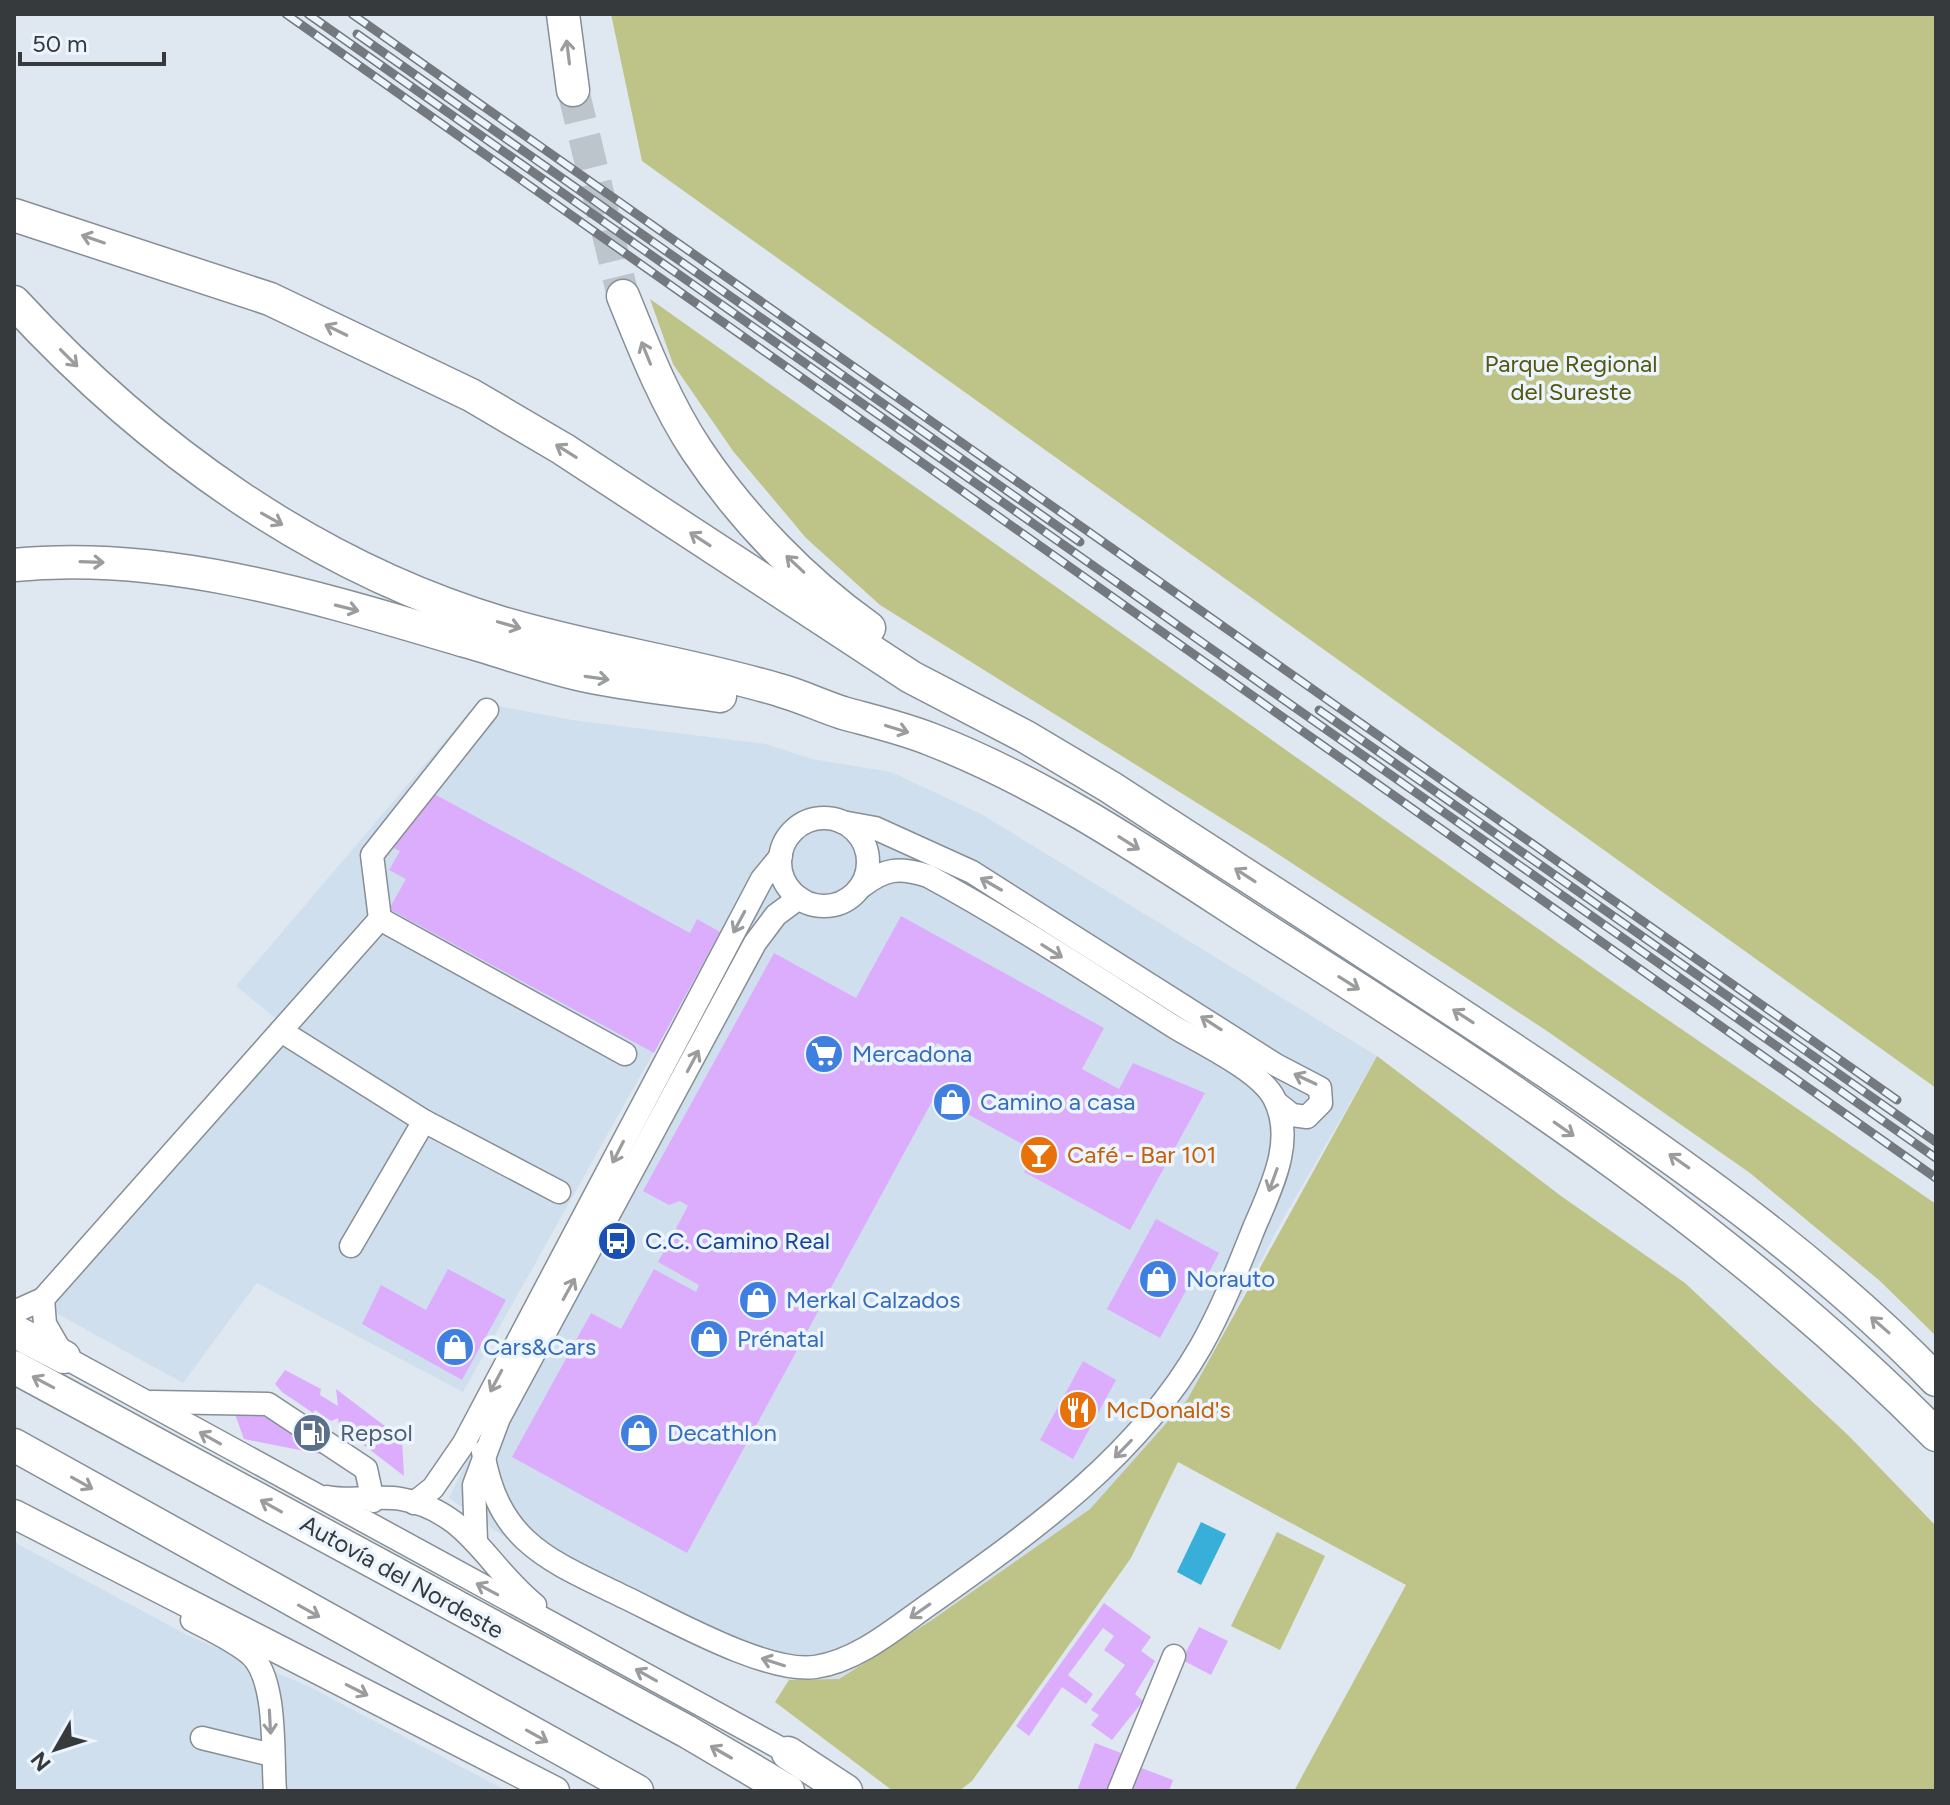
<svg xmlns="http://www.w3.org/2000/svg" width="1950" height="1805" font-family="Figtree,sans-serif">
	<rect width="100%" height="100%" fill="#dfe8f0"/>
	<g fill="#d0dfed">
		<path d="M478,702L572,720L766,744L812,759L891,772L981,814L1377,1056L1283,1219L1187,1400L1090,1509L932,1620L838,1679L789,1680L574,1586L449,1498L490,1412L654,1110L710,952L463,1392L257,1283L183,1383L29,1298L275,1018L236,986Z"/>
		<path d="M14,1542L189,1636L308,1686L507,1791H14Z"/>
	</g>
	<g fill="#bec387">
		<path d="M611,14H1936V1088L642,161Z"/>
		<path d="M650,299L1623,989L1936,1204V1336L1880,1281L1750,1173L1547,1031L1266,846L880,605L806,538L733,451L673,364Z"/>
		<path d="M1377,1056L1561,1196L1685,1283L1849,1436L1936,1526V1791H1294L1406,1585L1178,1462L1131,1558L972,1781L959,1791H893L775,1702L789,1680L839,1679L932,1620L1090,1509L1187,1400Z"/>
		<path d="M1277,1532L1325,1556L1280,1650L1231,1626Z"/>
	</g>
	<path fill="#37afd9" d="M1201,1522L1226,1534L1201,1585L1177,1572Z"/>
	<g fill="#ddadfd" fill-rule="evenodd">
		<path d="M427,790L690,933L697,919L720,932L654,1053L389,909L406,879L389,870L400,851L394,848Z"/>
		<path d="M901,916L1104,1028L1082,1069L1119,1089L1133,1063L1205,1093L1130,1230L1024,1172L1035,1151L935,1096L687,1553L512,1457L591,1313L621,1329L654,1269L696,1292L699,1285L658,1262L688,1206L680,1201L669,1205L643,1191L774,953L856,998ZM937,1043L943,1046L933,1064L927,1061Z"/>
		<path d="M1156,1219L1219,1253L1204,1282L1194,1276L1160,1338L1107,1309Z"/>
		<path d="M448,1269L506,1300L462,1380L362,1324L381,1285L426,1310Z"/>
		<path d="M1083,1361L1116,1380L1073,1459L1040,1440Z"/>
		<path d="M285,1370L321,1389L320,1395L338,1406L336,1389L402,1439L404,1476L339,1426L338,1418L331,1421L315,1410L313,1413L282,1392L275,1384Z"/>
		<path d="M232,1406L329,1425L340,1458L244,1439Z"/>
		<path d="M1104,1603L1151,1637L1141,1651L1155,1661L1135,1694L1143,1701L1112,1740L1091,1725L1099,1715L1091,1710L1125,1665L1104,1650L1114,1636L1103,1628L1068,1675L1093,1694L1086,1704L1062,1687L1029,1736L1016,1726Z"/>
		<path d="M1199,1627L1228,1641L1211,1675L1182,1660Z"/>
		<path d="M1095,1743L1121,1753L1107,1791H1077Z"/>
		<path d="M1139,1767L1173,1780L1169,1791H1130Z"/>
	</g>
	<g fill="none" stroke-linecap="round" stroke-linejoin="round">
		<path stroke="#bdc5cc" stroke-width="32" stroke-dasharray="32 16" stroke-linecap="butt" d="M573,90L623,296"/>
		<g stroke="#868e96" stroke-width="25">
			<g id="minor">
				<circle cx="824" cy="862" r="44"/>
				<path d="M842,822L875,828L972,872L1276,1065L1320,1088L1321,1103L1307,1117L1292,1115L1278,1104"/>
				<path d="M380,919L372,855L487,710"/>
				<path d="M281,1031L424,1121L559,1192"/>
				<path d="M351,1246L424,1121"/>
				<path d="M43,1299L380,919L625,1054"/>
				<path d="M14,1312L43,1299L45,1324L64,1357L800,1759"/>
				<path d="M152,1402L268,1404L366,1469L373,1501"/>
				<path d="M483,1452C498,1541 546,1559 620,1595C667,1617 766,1674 815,1667C859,1661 899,1625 934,1601C1035,1529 1138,1456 1201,1346C1222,1309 1238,1268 1254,1228C1271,1188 1296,1140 1274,1098C1260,1071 1203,1044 1176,1028C1094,976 1013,922 928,876C899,867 885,868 861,887"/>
				<path d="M327,1497C352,1502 377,1495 401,1499C469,1511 487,1567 535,1605"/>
				<path d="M414,1503L433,1488L464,1443L762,879L781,856"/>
				<path d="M476,1541L474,1485L499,1418L755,943L776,915L799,898"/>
				<path d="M192,1620C211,1630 233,1640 250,1654C278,1679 272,1755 275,1791"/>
				<path d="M202,1738L272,1755"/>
				<path d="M1119,1791L1174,1656"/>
			</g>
		</g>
		<g stroke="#868e96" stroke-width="31">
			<path id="major" d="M14,1514L555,1791"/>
		</g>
		<g stroke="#868e96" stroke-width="35">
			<g id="highway">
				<path d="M563,14L573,90"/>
				<path d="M14,215L270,299L471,395L563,449L911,677L1026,737L1110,787C1256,882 1402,975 1547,1072C1684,1165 1820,1260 1936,1380"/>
				<path d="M623,296C644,348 665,402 696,449C741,517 804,582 869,628"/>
				<path d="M14,302C148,447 312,566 502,623C593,650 688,663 779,690C801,696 821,706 843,713C872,721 902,728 930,739C1054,787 1164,865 1275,936C1508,1084 1742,1238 1936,1435"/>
				<path d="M14,565C167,550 320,598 465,641C504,652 543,666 582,675C627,685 674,689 720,696"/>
				<path d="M14,1331L64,1357"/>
				<path d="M14,1367L686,1731L788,1791"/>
				<path d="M14,1445L637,1791"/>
				<path d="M788,1753L846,1791"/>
			</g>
		</g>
		<use href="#minor" stroke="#fff" stroke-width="22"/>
		<use href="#major" stroke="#fff" stroke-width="28"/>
		<use href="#highway" stroke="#fff" stroke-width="32"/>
		<g stroke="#73797e" stroke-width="9">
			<g id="rail">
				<path d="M286,14L1936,1178"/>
				<path d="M308,14L1936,1158"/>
				<path d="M352,14L1897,1100"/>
				<path d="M357,34L1080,542"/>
				<path d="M1319,710L1936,1142"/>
			</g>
		</g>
		<use href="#rail" stroke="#ecf5fd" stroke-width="6" stroke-dasharray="18" stroke-linecap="butt"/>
	</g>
	<defs><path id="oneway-shaft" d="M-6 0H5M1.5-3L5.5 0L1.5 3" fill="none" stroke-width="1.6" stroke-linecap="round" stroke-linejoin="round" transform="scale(2)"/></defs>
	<g stroke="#9a9c9e">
		<use href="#oneway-shaft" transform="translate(568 52) rotate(-97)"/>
		<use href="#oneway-shaft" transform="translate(93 239) rotate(-161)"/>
		<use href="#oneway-shaft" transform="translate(336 330) rotate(-154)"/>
		<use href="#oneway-shaft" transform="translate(646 353) rotate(-112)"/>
		<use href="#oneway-shaft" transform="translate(69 358) rotate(45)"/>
		<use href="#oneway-shaft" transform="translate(566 451) rotate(-148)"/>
		<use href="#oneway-shaft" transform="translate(272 519) rotate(29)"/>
		<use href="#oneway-shaft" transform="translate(700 539) rotate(-147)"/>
		<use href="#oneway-shaft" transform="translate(92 562) rotate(2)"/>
		<use href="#oneway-shaft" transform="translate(795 564) rotate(-137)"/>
		<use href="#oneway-shaft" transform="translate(347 608) rotate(14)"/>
		<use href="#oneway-shaft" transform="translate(509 625) rotate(16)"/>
		<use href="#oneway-shaft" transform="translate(597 678) rotate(8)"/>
		<use href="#oneway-shaft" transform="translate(897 729) rotate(17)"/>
		<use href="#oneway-shaft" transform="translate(1129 843) rotate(32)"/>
		<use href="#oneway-shaft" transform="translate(1245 875) rotate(-147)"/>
		<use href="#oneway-shaft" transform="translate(991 884) rotate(-150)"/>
		<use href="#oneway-shaft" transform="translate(739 922) rotate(118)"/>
		<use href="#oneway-shaft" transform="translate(1052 951) rotate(32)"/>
		<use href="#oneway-shaft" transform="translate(1349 983) rotate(32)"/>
		<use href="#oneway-shaft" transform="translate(1463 1016) rotate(-147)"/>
		<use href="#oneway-shaft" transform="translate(1211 1023) rotate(-147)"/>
		<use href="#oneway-shaft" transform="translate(693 1061) rotate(-62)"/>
		<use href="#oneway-shaft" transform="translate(1305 1079) rotate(-155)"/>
		<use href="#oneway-shaft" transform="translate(1564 1129) rotate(35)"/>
		<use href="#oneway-shaft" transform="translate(618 1152) rotate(117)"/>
		<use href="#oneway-shaft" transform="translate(1679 1161) rotate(-145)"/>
		<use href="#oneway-shaft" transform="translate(1273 1180) rotate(110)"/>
		<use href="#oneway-shaft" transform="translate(569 1289) rotate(-61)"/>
		<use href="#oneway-shaft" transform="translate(1880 1325) rotate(-139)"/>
		<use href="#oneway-shaft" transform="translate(496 1381) rotate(118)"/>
		<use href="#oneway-shaft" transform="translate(43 1382) rotate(-152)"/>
		<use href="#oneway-shaft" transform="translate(210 1438) rotate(-151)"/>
		<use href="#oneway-shaft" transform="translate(1123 1449) rotate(134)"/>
		<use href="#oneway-shaft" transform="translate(82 1483) rotate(29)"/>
		<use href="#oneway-shaft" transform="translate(271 1506) rotate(-151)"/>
		<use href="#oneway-shaft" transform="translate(487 1589) rotate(-152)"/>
		<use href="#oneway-shaft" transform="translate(309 1611) rotate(29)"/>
		<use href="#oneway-shaft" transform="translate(920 1611) rotate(145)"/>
		<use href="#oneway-shaft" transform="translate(773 1662) rotate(-162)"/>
		<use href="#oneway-shaft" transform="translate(646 1675) rotate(-151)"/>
		<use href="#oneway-shaft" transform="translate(357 1690) rotate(27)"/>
		<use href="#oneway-shaft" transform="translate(270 1722) rotate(87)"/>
		<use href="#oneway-shaft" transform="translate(537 1736) rotate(29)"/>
		<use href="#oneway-shaft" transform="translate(721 1752) rotate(-150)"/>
	</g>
	<defs>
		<g id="supermarket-disc" transform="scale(2)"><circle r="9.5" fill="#3f7fe0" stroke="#ecf5fd"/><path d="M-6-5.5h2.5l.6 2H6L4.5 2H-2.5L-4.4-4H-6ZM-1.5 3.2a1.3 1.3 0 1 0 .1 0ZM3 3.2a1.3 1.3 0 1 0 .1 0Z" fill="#fff"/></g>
		<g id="shop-disc" transform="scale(2)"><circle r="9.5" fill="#3f7fe0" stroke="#ecf5fd"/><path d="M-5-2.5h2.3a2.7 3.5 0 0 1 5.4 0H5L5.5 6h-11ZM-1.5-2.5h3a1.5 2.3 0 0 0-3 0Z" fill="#fff"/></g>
		<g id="bar-disc" transform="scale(2)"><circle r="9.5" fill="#e8710a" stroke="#ecf5fd"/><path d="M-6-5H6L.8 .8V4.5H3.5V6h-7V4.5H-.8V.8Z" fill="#fff"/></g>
		<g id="bus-disc" transform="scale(2)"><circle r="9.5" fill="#1a4fb4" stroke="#ecf5fd"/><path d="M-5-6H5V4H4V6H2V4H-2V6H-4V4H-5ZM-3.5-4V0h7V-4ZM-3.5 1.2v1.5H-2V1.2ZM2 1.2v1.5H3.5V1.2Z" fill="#fff"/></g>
		<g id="restaurant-disc" transform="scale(2)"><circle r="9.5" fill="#e8710a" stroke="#ecf5fd"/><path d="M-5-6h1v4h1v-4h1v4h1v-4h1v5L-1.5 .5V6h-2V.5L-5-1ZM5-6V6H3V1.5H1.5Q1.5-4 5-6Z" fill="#fff"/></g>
		<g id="fuel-disc" transform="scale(2)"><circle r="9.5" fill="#5c6f8a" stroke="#ecf5fd"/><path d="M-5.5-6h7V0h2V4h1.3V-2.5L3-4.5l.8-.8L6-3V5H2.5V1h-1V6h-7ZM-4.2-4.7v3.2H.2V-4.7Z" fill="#fff"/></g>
	</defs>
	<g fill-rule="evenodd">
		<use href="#supermarket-disc" x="824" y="1054"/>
		<use href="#shop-disc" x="952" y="1102"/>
		<use href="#bar-disc" x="1039" y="1155"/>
		<use href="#bus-disc" x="617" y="1241"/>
		<use href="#shop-disc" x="1158" y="1279"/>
		<use href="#shop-disc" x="758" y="1300"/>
		<use href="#shop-disc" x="709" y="1339"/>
		<use href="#shop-disc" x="455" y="1347"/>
		<use href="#restaurant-disc" x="1078" y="1410"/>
		<use href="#fuel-disc" x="312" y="1433"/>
		<use href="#shop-disc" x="639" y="1433"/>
	</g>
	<g text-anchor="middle" stroke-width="7" stroke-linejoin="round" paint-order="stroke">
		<g font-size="24" fill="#545710" stroke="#ecf5fd">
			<text x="1571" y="372">Parque Regional<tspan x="1571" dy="28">del Sureste</tspan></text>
		</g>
		<g font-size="24" fill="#366cbe" stroke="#ecf5fd" text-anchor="start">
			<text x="852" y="1062">Mercadona</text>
			<text x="980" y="1110">Camino a casa</text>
			<text x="1186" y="1287">Norauto</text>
			<text x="786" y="1308">Merkal Calzados</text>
			<text x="737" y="1347">Prénatal</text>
			<text x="483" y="1355">Cars&amp;Cars</text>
			<text x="667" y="1441">Decathlon</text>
		</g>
		<g font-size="24" fill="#c56008" stroke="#ecf5fd" text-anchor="start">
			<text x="1067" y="1163">Café - Bar 101</text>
			<text x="1106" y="1418">McDonald's</text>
		</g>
		<g font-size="24" fill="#164399" stroke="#ecf5fd" text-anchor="start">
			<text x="645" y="1249">C.C. Camino Real</text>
		</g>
		<g font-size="24" fill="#4e5e75" stroke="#ecf5fd" text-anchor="start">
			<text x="340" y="1441">Repsol</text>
		</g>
		<g font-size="24" fill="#363a3d" stroke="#ecf5fd">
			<text transform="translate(402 1577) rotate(29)" y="8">Autovía del Nordeste</text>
		</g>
	</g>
	<rect width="1950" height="1805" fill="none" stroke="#363a3d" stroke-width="32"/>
	<g transform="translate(56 1749) rotate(231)" stroke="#ecf5fd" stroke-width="6" paint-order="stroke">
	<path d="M0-6L14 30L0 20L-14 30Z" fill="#363a3d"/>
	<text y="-12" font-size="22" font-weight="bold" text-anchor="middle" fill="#363a3d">N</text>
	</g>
	<path d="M20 52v12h144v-12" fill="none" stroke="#363a3d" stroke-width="4"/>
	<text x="32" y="52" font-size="24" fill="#363a3d" stroke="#ecf5fd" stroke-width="6" paint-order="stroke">50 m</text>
</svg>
